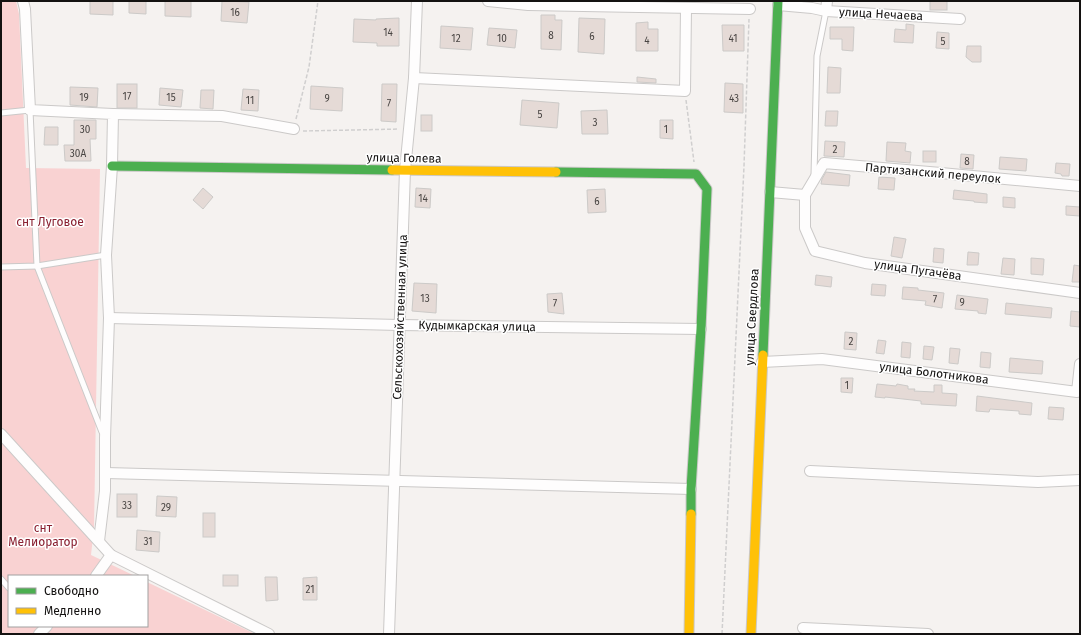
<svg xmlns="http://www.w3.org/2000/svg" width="1081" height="635" font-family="'Fira Sans',sans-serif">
	<rect width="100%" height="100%" fill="#f5f2f0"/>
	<path fill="#f9d2d2" d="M1,1H16L19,14L26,168L100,169L94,528L91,555L135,576H9V626H147V582L255,634H1Z"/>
	<g fill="#e5dad6" stroke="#cccac8">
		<path d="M90,1H113V15L90,14Z"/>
		<path d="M129,1H146V14L129,13Z"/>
		<path d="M165,1H191V17L165,16Z"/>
		<path d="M222,1L249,2L247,23L221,21Z"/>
		<rect x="930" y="1" width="17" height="9"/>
		<path d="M541,15H555V20H562L561,50L541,49Z"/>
		<path d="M399,18V46H377V43L353,42L354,19L376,20V19Z"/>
		<path d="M579,18L605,19L604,54L578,52Z"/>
		<path d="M648,22V29H658V51H636V23Z"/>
		<path d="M906,24L914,25L913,43L894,42L895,29L906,30Z"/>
		<path d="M722,25H744V51H723Z"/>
		<path d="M441,26L473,28L471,50L440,48Z"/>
		<path d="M830,27H854L853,51L842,50V39H830Z"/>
		<path d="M489,28L517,30L515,48L487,45Z"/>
		<path d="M937,32L949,33V49L936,48Z"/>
		<path d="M967,46H981V62H972L966,57Z"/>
		<path d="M828,67L841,68L840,93H827Z"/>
		<path d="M637,77L656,79V83L637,82Z"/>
		<path d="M725,83L743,84V113L724,112Z"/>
		<rect x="117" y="84" width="20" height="24"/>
		<path d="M382,84H397L396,122L381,121Z"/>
		<path d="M311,86L343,88L342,111L310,109Z"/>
		<path d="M70,87L98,88L97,107L70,105Z"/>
		<path d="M160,88L183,90L181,107L159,105Z"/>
		<path d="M243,89L259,90L258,111L241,110Z"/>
		<path d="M201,90H214L213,109L200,108Z"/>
		<path d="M522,100L559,103L557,128L520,125Z"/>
		<path d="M607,110L608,134H582L581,111Z"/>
		<path d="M826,111H838L837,126H825Z"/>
		<rect x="421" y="115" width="11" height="16"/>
		<path d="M74,120H96V139H90L91,161H65L64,145H74Z"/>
		<path d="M660,120H673V139L660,138Z"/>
		<path d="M45,127H58V145H44Z"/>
		<path d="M825,141L845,142L844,157L824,156Z"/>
		<path d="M887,142L906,143L905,151L911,152L910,163L886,161Z"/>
		<rect x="923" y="151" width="13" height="11"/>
		<path d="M961,154L974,155L973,169L960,168Z"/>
		<path d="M1000,157L1027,159L1026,171L999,169Z"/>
		<path d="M1056,163L1070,164L1069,176H1062L1061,174L1055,173Z"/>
		<path d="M826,172L850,175L849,186L821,184L822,179Z"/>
		<path d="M879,177L895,178L894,190L878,189Z"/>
		<path d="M203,188L213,197L203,209L193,200Z"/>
		<path d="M416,188L431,189L430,208L415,207Z"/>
		<path d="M605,189L606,212L588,213L587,190Z"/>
		<path d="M954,190L987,194V203L974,202V201L953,199Z"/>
		<path d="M1003,197L1015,198V208L1003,207Z"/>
		<path d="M1066,206L1080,207V216L1066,215Z"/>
		<path d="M894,237L906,239L902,258L891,256Z"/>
		<path d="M934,248L944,249L943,263L933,262Z"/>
		<path d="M968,252L979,253L978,265H967Z"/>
		<path d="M1003,258L1015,259L1014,275L1001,274Z"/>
		<path d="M1031,258L1044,259L1043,275L1031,274Z"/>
		<path d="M1074,265L1080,266V282H1072Z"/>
		<path d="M816,275L832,277L831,287L815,285Z"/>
		<path d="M414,283L437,284L436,313L412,311Z"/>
		<path d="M872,284L886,285L885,296L871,295Z"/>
		<path d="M903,287L918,288V290L944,293L942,308L925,305L926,301L902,299Z"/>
		<path d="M562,293L564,314L548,312L547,294Z"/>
		<path d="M957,295L988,299L986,314L978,313V311L955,309Z"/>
		<path d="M1006,303L1052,308L1051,318L1005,314Z"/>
		<path d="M1071,311L1080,312V327L1070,326Z"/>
		<path d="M845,332L857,333L856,350L844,349Z"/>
		<path d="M878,340L886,341L884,354L876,353Z"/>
		<path d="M902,342L911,343L910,358L901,357Z"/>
		<path d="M924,346L934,347L932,360L923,359Z"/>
		<path d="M950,348L960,349L958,364L949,363Z"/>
		<path d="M981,352L991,353L990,368L980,367Z"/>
		<path d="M1010,358L1043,361L1042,374L1009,372Z"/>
		<path d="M841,378H853L852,393L841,392Z"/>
		<path d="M877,384L896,386L897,384L908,386V389H915L914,391L934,392V385H942V393L957,394L956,406L921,404V401L885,397V398L875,397Z"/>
		<path d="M977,396L1032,403L1031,415L1019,414V411L990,409L989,412L976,411Z"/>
		<path d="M1049,407L1064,408L1063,420L1048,419Z"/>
		<rect x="117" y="494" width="20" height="23"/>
		<path d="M157,496L177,497L176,517L156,516Z"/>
		<rect x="203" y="513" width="12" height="24"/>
		<path d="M137,530L160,532L159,552L136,550Z"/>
		<rect x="223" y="575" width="15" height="11"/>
		<path d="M265,577H277L278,600L266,601Z"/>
		<path d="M317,577V600H303V578Z"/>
	</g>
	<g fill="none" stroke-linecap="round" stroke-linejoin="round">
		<g stroke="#cbc9c8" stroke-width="7">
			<g id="lane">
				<path d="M1,113L30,110L37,266L102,432"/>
				<path d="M814,175L817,56L826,11"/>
				<path d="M1,267L37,266L106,255"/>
				<path d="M1,579L9,588"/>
			</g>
		</g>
		<g stroke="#cbc9c8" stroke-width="12">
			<g id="street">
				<path d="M23,1L25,9L30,110L113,114L112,166L106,255L109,318L105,438V491L99,541"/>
				<path d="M488,1L528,5L750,9"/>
				<path d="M778,5L812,8L826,11L960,19"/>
				<path d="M826,11L827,1"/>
				<path d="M414,78L685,91L686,8"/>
				<path d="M113,114L222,116L294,129"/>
				<path d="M770,192L805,195"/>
				<path d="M805,195V228L815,251L865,263L1080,293"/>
				<path d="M805,195L824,163L941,173L1080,186"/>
				<path d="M109,318L399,325L701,329"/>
				<path d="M762,362L822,359L1077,392L1080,364"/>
				<path d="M1,434L111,555L269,634"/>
				<path d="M810,471L1038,482L1080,480"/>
				<path d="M106,473L691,489"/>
				<path d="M96,576L111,555"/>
				<path d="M803,628L928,634"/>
				<path d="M39,634L47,626"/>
				<path d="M389,634L405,170L414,78L417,1"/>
			</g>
		</g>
		<g stroke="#cbc9c8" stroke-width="11">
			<g id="fast">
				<path d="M112,166L392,170"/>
				<path d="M556,172L696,174L707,189L701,329L691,489V514"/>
				<path d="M763,355L778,1"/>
			</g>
		</g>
		<g stroke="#cbc9c8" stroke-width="11">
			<g id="slow">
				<path d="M392,170L556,172"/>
				<path d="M689,634L691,514"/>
				<path d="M751,634L763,355"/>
			</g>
		</g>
		<g stroke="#d0cfcf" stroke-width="1.5" stroke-dasharray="4 2" stroke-linecap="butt">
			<path d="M686,100L694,162"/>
			<path d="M296,119L309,67L318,1"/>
			<path d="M303,131L399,129"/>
			<path d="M722,634L744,166L749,19"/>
		</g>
		<use href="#lane" stroke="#fefdfd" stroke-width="5"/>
		<use href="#street" stroke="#fefdfd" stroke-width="10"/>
		<use href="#fast" stroke="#4caf50" stroke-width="9"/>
		<use href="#slow" stroke="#ffc107" stroke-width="9"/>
	</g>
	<g text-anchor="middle" stroke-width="3" stroke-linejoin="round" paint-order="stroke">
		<g font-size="10" fill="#494543">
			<text x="235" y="16">16</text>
			<text x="388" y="36">14</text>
			<text x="551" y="39">8</text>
			<text x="592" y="40">6</text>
			<text x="456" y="42">12</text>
			<text x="502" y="42">10</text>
			<text x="733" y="42">41</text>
			<text x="647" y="44">4</text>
			<text x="943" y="45">5</text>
			<text x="127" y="100">17</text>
			<text x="84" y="101">19</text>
			<text x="171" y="101">15</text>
			<text x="327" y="102">9</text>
			<text x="734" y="102">43</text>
			<text x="250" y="104">11</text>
			<text x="389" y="107">7</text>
			<text x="540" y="118">5</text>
			<text x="595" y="126">3</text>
			<text x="85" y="133">30</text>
			<text x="666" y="133">1</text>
			<text x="835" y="153">2</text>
			<text x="78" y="157">30А</text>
			<text x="967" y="165">8</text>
			<text x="423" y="202">14</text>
			<text x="597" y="205">6</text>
			<text x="425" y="302">13</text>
			<text x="935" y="303">7</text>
			<text x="962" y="306">9</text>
			<text x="555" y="307">7</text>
			<text x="851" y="345">2</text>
			<text x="847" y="389">1</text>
			<text x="127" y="509">33</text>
			<text x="166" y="511">29</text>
			<text x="148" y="545">31</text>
			<text x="310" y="593">21</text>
		</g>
		<g font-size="12" fill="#141211" stroke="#fff">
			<text transform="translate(881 14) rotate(3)" y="4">улица Нечаева</text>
			<text transform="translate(404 158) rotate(1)" y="4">улица Голева</text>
			<text transform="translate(933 173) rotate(5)" y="4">Партизанский переулок</text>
			<text transform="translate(918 270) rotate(8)" y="4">улица Пугачёва</text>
			<text transform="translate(400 317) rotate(-88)" y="4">Сельскохозяйственная улица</text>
			<text transform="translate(752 317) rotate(-87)" y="4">улица Свердлова</text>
			<text transform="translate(477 326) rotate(1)" y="4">Кудымкарская улица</text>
			<text transform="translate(934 373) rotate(7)" y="4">улица Болотникова</text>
		</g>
		<g font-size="12" fill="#891f30" stroke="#fff">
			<text x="50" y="226">снт Луговое</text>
			<text x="43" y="532">снт<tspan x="43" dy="14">Мелиоратор</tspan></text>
		</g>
	</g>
	<rect width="1081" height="635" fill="none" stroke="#141211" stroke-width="4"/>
	<rect x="8" y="575" width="140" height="52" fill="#ffffff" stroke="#a1a0a0"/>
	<rect x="16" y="588" width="20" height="6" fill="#4caf50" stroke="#a1a0a0"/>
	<text x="44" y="595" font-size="12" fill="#141211">Свободно</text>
	<rect x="16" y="608" width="20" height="6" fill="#ffc107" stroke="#a1a0a0"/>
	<text x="44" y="615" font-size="12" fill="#141211">Медленно</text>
</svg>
